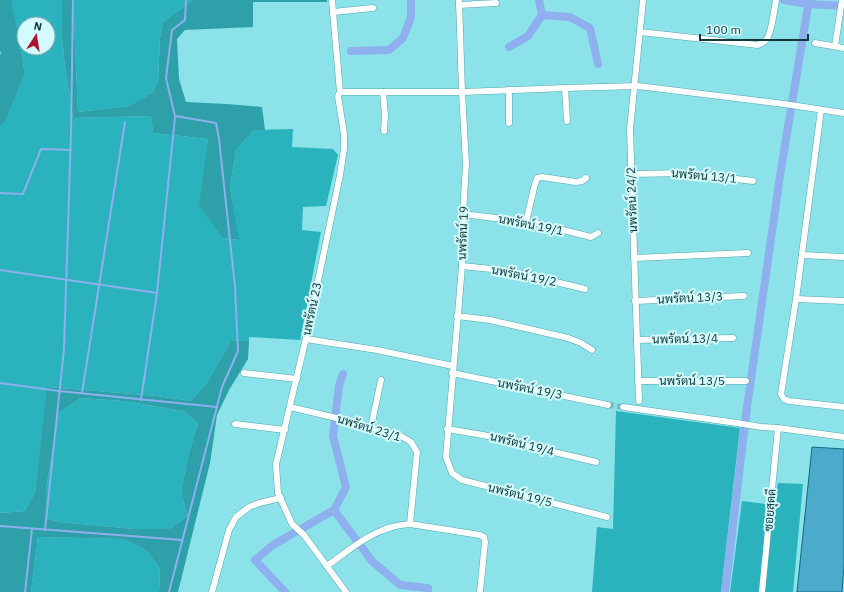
<svg xmlns="http://www.w3.org/2000/svg" width="844" height="592" font-family="'IBM Plex Sans',Sarabun,sans-serif">
	<rect width="100%" height="100%" fill="#8ce2e9"/>
	<g fill="#2bb3bd" fill-rule="evenodd">
		<path d="M14,0H62V37L65,67L73,118L151,116L153,133L208,139L206,157L223,238L238,240L230,188L236,150L254,130L293,129L292,147L333,149L338,155L326,206L303,207L302,230L321,232L300,340L249,337V341H231L206,384L191,401L157,396L48,387L35,492L25,511L0,513V126L5,120L25,74L18,32L10,3ZM24,24H48V48H24Z"/>
		<path d="M73,0H193L163,22L160,38L158,81L152,93L131,106L78,112Z"/>
		<path d="M80,398L124,401L183,411L198,423L188,456L181,493L188,516L169,529H134L60,522L46,518V489L59,413Z"/>
		<path d="M616,411L740,428L721,592H592L597,527L613,529Z"/>
		<path d="M778,483L803,484L793,592H730L742,501L774,505Z"/>
		<path d="M38,537L123,539L146,550L160,569L159,592H31Z"/>
	</g>
	<g fill="#2da0a9" fill-rule="evenodd">
		<path d="M0,0H14L11,3L18,32L25,74L5,121L0,126V56L1,52L0,51Z"/>
		<path d="M62,0H73L78,112L130,106L152,93L158,81L160,38L163,22L193,0H327V2H253V27L185,30L177,39L179,79L186,102L227,104L262,107L265,130H254L236,150L230,188L239,240L223,238L199,206L208,139L153,133L151,116L73,118L65,67L62,37Z"/>
		<path d="M231,341H249L248,359L229,390L217,415L210,463L178,592H159L160,569L146,550L123,539L38,537L31,592H0V513L25,511L35,492L47,387L157,396L191,401L206,384ZM80,398L124,401L183,411L198,423L188,456L181,493L188,516L169,529H134L60,522L46,518V489L59,413Z"/>
	</g>
	<g fill="none" stroke-linecap="round" stroke-linejoin="round">
		<g stroke="#8eb0ef" stroke-width="2">
			<path d="M0,193L23,194L41,149L71,150"/>
			<path d="M0,270L157,293L141,400"/>
			<path d="M157,293L175,117"/>
			<path d="M0,383L59,391L217,407"/>
			<path d="M82,393L125,122"/>
			<path d="M0,526L182,540"/>
			<path d="M45,530L64,349L71,133L73,0"/>
			<path d="M25,592L32,529"/>
			<path d="M169,592L222,387L238,351L235,287L219,139L216,123L175,116L166,78L172,30L185,20L186,0"/>
		</g>
		<g stroke="#8eb0ef" stroke-width="8">
			<path d="M784,0L808,4L844,6"/>
			<path d="M542,15L570,17L590,28L598,64"/>
			<path d="M509,47L528,36L542,15L539,0"/>
			<path d="M351,51L389,50L403,38L411,17V0"/>
			<path d="M334,510L372,561L400,585L428,588V592"/>
			<path d="M285,592L255,560L273,545L334,510L346,487L333,436L339,386L343,374"/>
			<path d="M725,592L747,407L781,169L809,0"/>
		</g>
	</g>
	<path fill="#4cabca" stroke="#136880" d="M812,447L844,449V566L842,592H797Z"/>
	<g fill="none" stroke-linecap="round" stroke-linejoin="round">
		<path stroke="#74c0c6" stroke-width="6" stroke-dasharray="6 3" stroke-linecap="butt" d="M608,405L623,407"/>
		<g stroke="#51a7ae" stroke-width="7">
			<g id="minor">
				<path d="M332,0L340,92L338,96L344,134V149L340,175L307,334L276,464L278,493L292,524L304,535L346,592"/>
				<path d="M459,0L462,92L466,164L463,214L462,266L446,457L452,473L462,480L607,517"/>
				<path d="M459,5L496,3"/>
				<path d="M333,12L373,8"/>
				<path d="M640,32L758,45C760,43 764,43 766,40C772,33 774,10 776,0"/>
				<path d="M815,43L844,48"/>
				<path d="M835,46L842,0"/>
				<path d="M565,88L567,121"/>
				<path d="M340,92H462L565,88L638,86L784,104L844,113"/>
				<path d="M383,92L385,115L384,131"/>
				<path d="M821,110L796,299L781,394L784,399L789,401L844,407"/>
				<path d="M509,123V90"/>
				<path d="M631,174L686,173L753,181"/>
				<path d="M463,214L535,223L591,237L598,233"/>
				<path d="M526,222L534,188L537,178L542,177L576,182L582,181L586,178"/>
				<path d="M802,255L844,257"/>
				<path d="M634,258L748,253"/>
				<path d="M462,266L502,270L518,273L585,289"/>
				<path d="M796,299L844,301"/>
				<path d="M635,301L744,296"/>
				<path d="M457,316L490,320L568,338L581,343L592,350"/>
				<path d="M306,339L377,350L453,366"/>
				<path d="M637,340L733,338"/>
				<path d="M244,373L297,379"/>
				<path d="M452,373L608,405"/>
				<path d="M638,381H746"/>
				<path d="M639,401L630,129L643,0"/>
				<path d="M290,407L345,420L401,436L411,442L417,452L410,524"/>
				<path d="M623,407L737,423L761,427L778,428L844,437"/>
				<path d="M235,424L285,430"/>
				<path d="M371,427L381,380"/>
				<path d="M447,429L483,435L596,462"/>
				<path d="M327,566C353,547 376,526 410,524L480,535L484,537L485,542L480,592"/>
				<path d="M212,592L229,530L236,517L249,507L259,503L281,498"/>
				<path d="M762,592L778,428"/>
			</g>
		</g>
		<use href="#minor" stroke="#fff" stroke-width="6"/>
	</g>
	<g text-anchor="middle" stroke-width="4" stroke-linejoin="round" paint-order="stroke">
		<g font-size="12" fill="#12373a" stroke="#d3fbfe">
			<text transform="translate(704 176) rotate(5)" y="4">นพรัตน์ 13/1</text>
			<text transform="translate(632 200) rotate(-92)" y="4">นพรัตน์ 24/2</text>
			<text transform="translate(531 225) rotate(11)" y="4">นพรัตน์ 19/1</text>
			<text transform="translate(463 233) rotate(-88)" y="4">นพรัตน์ 19</text>
			<text transform="translate(524 276) rotate(11)" y="4">นพรัตน์ 19/2</text>
			<text transform="translate(690 298) rotate(-3)" y="4">นพรัตน์ 13/3</text>
			<text transform="translate(312 309) rotate(-78)" y="4">นพรัตน์ 23</text>
			<text transform="translate(685 339) rotate(-1)" y="4">นพรัตน์ 13/4</text>
			<text x="692" y="385">นพรัตน์ 13/5</text>
			<text transform="translate(530 389) rotate(11)" y="4">นพรัตน์ 19/3</text>
			<text transform="translate(369 428) rotate(17)" y="4">นพรัตน์ 23/1</text>
			<text transform="translate(522 444) rotate(14)" y="4">นพรัตน์ 19/4</text>
			<text transform="translate(520 495) rotate(14)" y="4">นพรัตน์ 19/5</text>
			<text transform="translate(770 510) rotate(-85)" y="4">ซอยสุดดี</text>
		</g>
	</g>
	<g transform="translate(36 36) rotate(12)"><circle r="19" fill="#d3fbfe" stroke="#86adb0"/>
	<path d="M0-3L7 15L0 10L-7 15Z" fill="#aa1428"/>
	<text y="-6" font-size="11" font-weight="bold" text-anchor="middle" fill="#12373a">N</text>
	</g>
	<path d="M700 34v6h108v-6" fill="none" stroke="#12373a" stroke-width="2"/>
	<text x="706" y="34" font-size="12" fill="#12373a" stroke="#d3fbfe" stroke-width="3" paint-order="stroke">100 m</text>
</svg>
